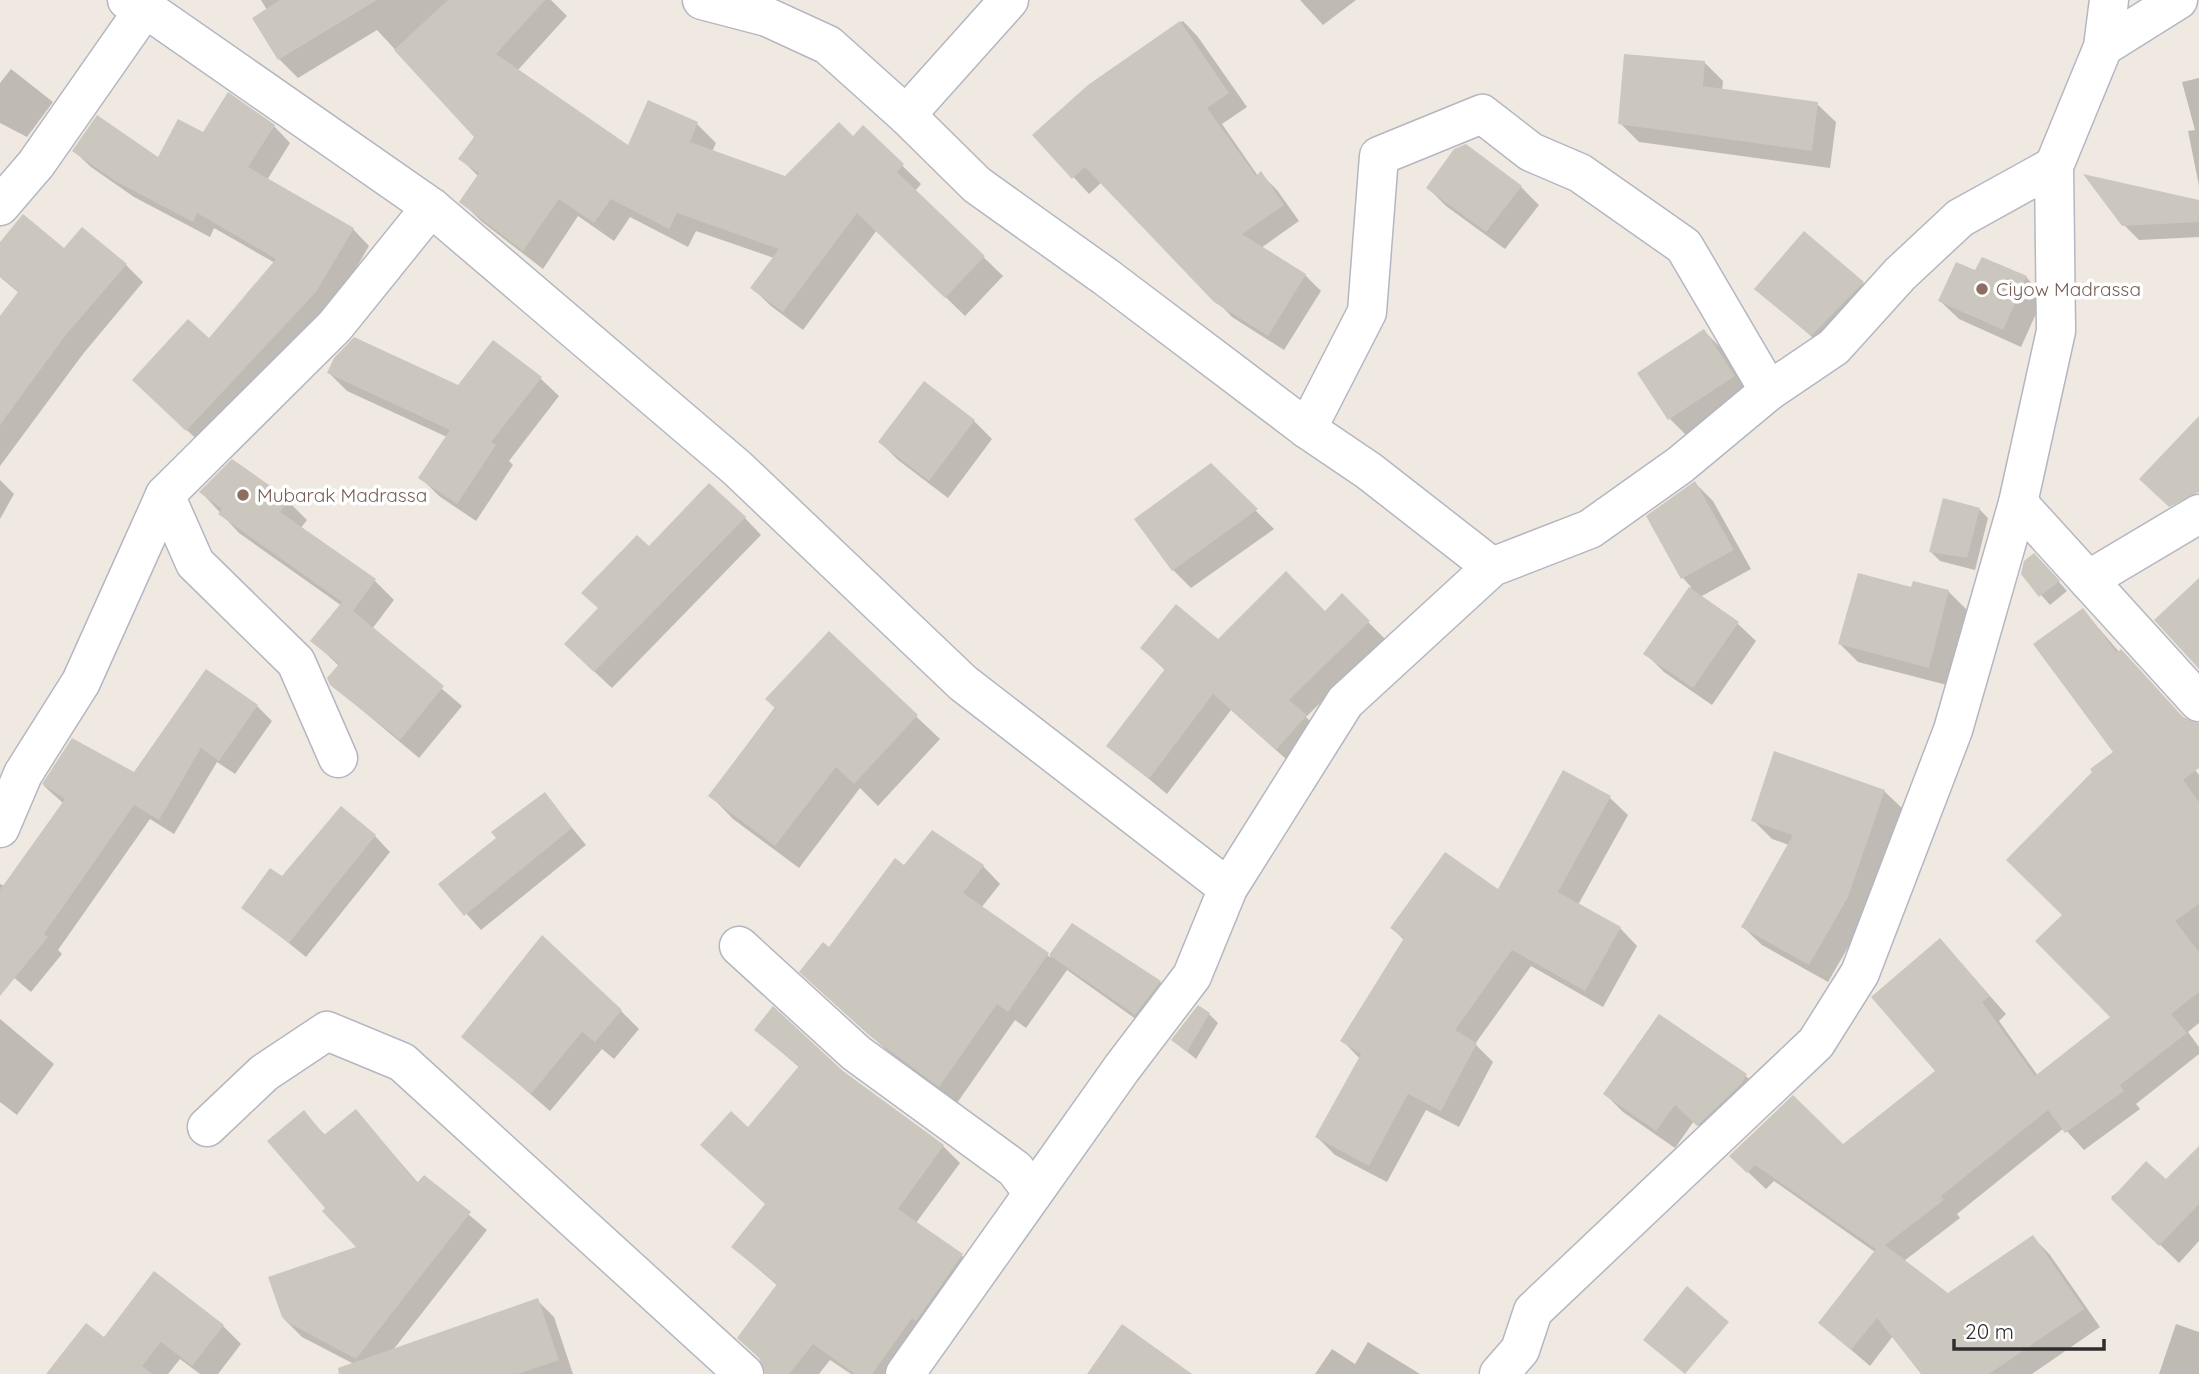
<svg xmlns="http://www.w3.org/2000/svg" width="2199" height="1374" font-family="Quicksand,sans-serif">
	<rect width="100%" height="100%" fill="#efe9e1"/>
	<g fill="#0003">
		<path d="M261,0H551L567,16L517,71L629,148L649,103L697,124L716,143L712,152L786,178L853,138L863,127L921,184L915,191L1003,276L965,316L877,230L803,330L771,306L752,288L774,258L696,231L688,247L630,217L614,241L578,216L543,269L481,221L462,202L479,177L461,159L476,137L377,30L298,78L279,59L267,10Z"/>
		<path d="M1300,0H1356L1323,25Z"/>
		<path d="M1183,21L1198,37L1247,107L1222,124L1258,176L1261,174L1277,190L1299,221L1261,248L1305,275L1321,291L1284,350L1232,317L1102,182L1089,194L1035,135L1097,79Z"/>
		<path d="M1705,63L1723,81L1722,91L1817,104L1836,122L1830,168L1639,142L1620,123Z"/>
		<path d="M11,69L53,102L27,137L0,123V83Z"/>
		<path d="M2199,78V186L2188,131L2195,130L2182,82Z"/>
		<path d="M274,126L290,143L267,180L353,229L369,246L332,309L204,446L151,397L209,340L275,263L214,228L210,237L134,197L91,167L74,151L159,160L204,135Z"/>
		<path d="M1521,187L1539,205L1505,249L1446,206L1428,188Z"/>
		<path d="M2199,202V237L2139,240L2124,225Z"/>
		<path d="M0,245L126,265L143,282L83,354L0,466V319L19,293L0,277Z"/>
		<path d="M2026,277L2044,296L2021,347L1959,319L1940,301Z"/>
		<path d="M1863,283L1881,301L1830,353L1757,288Z"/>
		<path d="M1704,331L1722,349L1752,395L1688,437L1670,419Z"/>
		<path d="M329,373L459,387L540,378L559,396L509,461L513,465L476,521L439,496L420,477L447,437L347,391Z"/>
		<path d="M974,421L992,439L948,498L898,460L880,442Z"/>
		<path d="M233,461L288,501L307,520L300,529L375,581L394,600L372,629L462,706L419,758L331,684L339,666L313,641L342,606L239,533L201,492Z"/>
		<path d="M1211,466L1274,529L1191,588L1173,570Z"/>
		<path d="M0,480L14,494L0,519Z"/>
		<path d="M1695,483L1713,501L1751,569L1700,597L1737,623L1756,641L1712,705L1664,672L1646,654L1691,587L1683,578L1649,516Z"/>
		<path d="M1979,509L1988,518L1975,570L1940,561L1931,552Z"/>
		<path d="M745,518L761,535L612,688L583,661L600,609L649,548Z"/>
		<path d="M2043,564L2067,591L2050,605L2022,573Z"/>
		<path d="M1912,589L1949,592L1967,610L1947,685L1858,662L1840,644Z"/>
		<path d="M1342,596L1385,639L1306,717L1322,733L1294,766L1231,710L1167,794L1109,746L1166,671L1142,648L1218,641L1325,613Z"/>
		<path d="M2083,610L2120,653L2170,737L2199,775V1023L2188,1032L2199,1047V1054L2136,1104L2140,1109L2084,1150L2064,1128L1957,1214L1960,1218L1904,1261L1948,1295L2033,1237L2050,1255L2100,1327L2032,1374H1923L1893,1336L1870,1366L1820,1323L1875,1252L1774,1181L1766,1189L1731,1156L1843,1146L1937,1071L1940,940L2006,1014L1999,1021L2038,1076L2113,1018L2065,915L2115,752Z"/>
		<path d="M829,634L940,739L878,806L860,788L799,868L733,819L710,795Z"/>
		<path d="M257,706L272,721L235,774L217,762L174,834L150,819L58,950L62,954L31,992L0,966V884L5,886L64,804L44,786L72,740L134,774Z"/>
		<path d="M1564,772L1610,798L1628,815L1578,905L1620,928L1637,946L1603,1007L1531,966L1475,1044L1493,1062L1459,1127L1426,1110L1387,1182L1335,1155L1317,1137L1360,1059L1342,1040L1404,940L1392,928L1498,892Z"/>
		<path d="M1884,791L1903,809L1866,916L1828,982L1762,945L1743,927L1789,845L1772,839L1753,820Z"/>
		<path d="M545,795L586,845L481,930L440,884L498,838Z"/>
		<path d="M375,836L390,852L306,957L244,907L282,879Z"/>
		<path d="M983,866L1000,884L981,908L1050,957L1073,925L1160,982L1178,1000L1154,1032L1067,970L1026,1028L1015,1020L957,1103L890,1053L819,989L830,949L904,868Z"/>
		<path d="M621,1011L639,1029L614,1059L602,1049L550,1111L464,1037Z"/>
		<path d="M1209,1014L1218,1023L1196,1059L1173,1040Z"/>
		<path d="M0,1019L54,1064L17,1115L0,1102Z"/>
		<path d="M756,1030L842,1072L943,1146L960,1163L916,1223L962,1256L979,1272L900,1374H851L830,1360L819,1374H767L778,1286L733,1247L767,1205L748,1129L800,1068Z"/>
		<path d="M1746,1076L1764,1094L1716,1143L1694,1121L1675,1148L1623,1112L1605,1094Z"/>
		<path d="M356,1111L419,1184L424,1177L487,1230L393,1350L537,1300L554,1317L573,1374H373L302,1337L284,1319L359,1248L327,1209L304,1113L326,1136Z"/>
		<path d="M2152,1168L2166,1182L2199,1181V1241L2179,1263L2111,1197Z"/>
		<path d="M2176,1324L2199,1332V1374H2159Z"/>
		<path d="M223,1326L241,1344L218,1374H200L180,1359L168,1374H48L104,1339Z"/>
		<path d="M1368,1342L1420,1374H1315L1332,1349L1355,1364Z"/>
	</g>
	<g fill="#cbc7bf">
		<path d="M280,0H377L278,60L252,18Z"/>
		<path d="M448,0H545L496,54L628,145L648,100L698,122L690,142L785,176L839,122L853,136L863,125L904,164L897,172L985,256L945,298L857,213L783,312L750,288L779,249L677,213L669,229L611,199L594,223L559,199L523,251L459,202L479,173L458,159L474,137L394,50Z"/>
		<path d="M1180,21L1229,93L1207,108L1256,176L1261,171L1284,205L1242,234L1306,274L1268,336L1214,302L1085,167L1072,179L1032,135L1088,85Z"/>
		<path d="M1624,54L1705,61L1703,86L1818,102L1812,151L1618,124Z"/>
		<path d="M228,92L275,125L248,167L354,228L316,292L186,431L132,380L188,319L209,338L276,259L197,213L193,222L115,181L72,151L97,115L158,157L178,119L203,132Z"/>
		<path d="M1466,144L1522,186L1486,232L1426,188L1454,149Z"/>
		<path d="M2083,174L2199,200V222L2122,226Z"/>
		<path d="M23,214L64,248L82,227L127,264L65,336L0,425V316L18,292L0,276V242Z"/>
		<path d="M1804,231L1864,282L1811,336L1754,289Z"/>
		<path d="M1982,257L2027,276L2003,330L1938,301L1956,262L1975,270Z"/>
		<path d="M1704,329L1735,376L1668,420L1637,373Z"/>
		<path d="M354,337L458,385L493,340L542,377L491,442L496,445L457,504L418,478L450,430L327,373L334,358Z"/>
		<path d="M924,381L975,420L929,481L878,442Z"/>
		<path d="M2199,416V492L2169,507L2139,479Z"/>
		<path d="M232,459L289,499L280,512L376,579L353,611L346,605L444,686L400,740L330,685L327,678L339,664L310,641L342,602L218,514L222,509L199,492Z"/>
		<path d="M1211,463L1258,509L1172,571L1134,519Z"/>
		<path d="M1695,481L1734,550L1681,579L1646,516Z"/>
		<path d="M709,483L746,517L594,672L564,644L598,608L581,593L637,535L649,546Z"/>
		<path d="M1943,498L1980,508L1967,558L1929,552Z"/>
		<path d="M2034,553L2060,581L2039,597L2021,574L2024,561Z"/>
		<path d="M1286,571L1325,611L1342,593L1370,621L1289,700L1307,715L1276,750L1213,694L1149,779L1106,746L1165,669L1140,648L1176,604L1218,639Z"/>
		<path d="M1858,573L1911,587L1913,581L1949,590L1929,668L1838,644Z"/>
		<path d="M2199,578V669L2154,620Z"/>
		<path d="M1689,587L1739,622L1693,688L1643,654Z"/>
		<path d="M2083,608L2117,653L2121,649L2183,717L2199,723V768L2183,780L2199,802V904L2175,921L2199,952V992L2171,1014L2187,1033L2120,1085L2124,1091L2065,1133L2048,1110L1941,1196L1944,1200L1885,1245L1948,1293L2033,1235L2084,1309L1989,1374H1921L1877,1318L1851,1350L1818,1323L1876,1249L1755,1165L1747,1173L1729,1156L1793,1095L1843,1144L1935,1071L1871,997L1940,938L1990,996L1982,1002L2035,1076L2110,1017L2035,941L2062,915L2006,860L2092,772L2090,769L2113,752L2033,644Z"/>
		<path d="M829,631L918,715L854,784L836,767L775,846L708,796L775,708L765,699Z"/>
		<path d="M206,669L258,705L219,761L201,748L159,820L134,805L44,934L48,937L0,996V890L65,799L42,784L72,738L134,772Z"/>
		<path d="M1774,751L1885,790L1848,897L1809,965L1741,927L1793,835L1751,821Z"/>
		<path d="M1563,770L1611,796L1558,892L1621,927L1585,991L1512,950L1455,1030L1477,1043L1441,1111L1408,1094L1369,1166L1315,1137L1361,1054L1340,1041L1404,938L1390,928L1445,852L1498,889Z"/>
		<path d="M545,792L572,828L464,916L438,884L496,838L491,832Z"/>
		<path d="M341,806L376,835L289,943L241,908L270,868L282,876Z"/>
		<path d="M932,830L984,865L963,893L1049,953L1008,1012L997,1004L939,1087L870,1036L799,972L823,942L829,947L895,858L904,865Z"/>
		<path d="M1072,923L1161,981L1135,1015L1049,955Z"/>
		<path d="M542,935L622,1010L595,1042L582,1032L531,1094L461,1037Z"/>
		<path d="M1198,1005L1210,1013L1187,1052L1171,1040Z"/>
		<path d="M773,1006L843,1071L944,1145L898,1209L963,1254L916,1321L912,1318L872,1374H855L813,1344L789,1374H765L759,1358L737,1338L777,1284L731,1247L765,1204L700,1145L731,1111L748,1127L799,1066L754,1030Z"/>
		<path d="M1659,1014L1747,1074L1742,1083L1697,1126L1675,1105L1656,1131L1603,1094Z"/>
		<path d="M356,1109L417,1183L424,1175L471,1212L356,1359L287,1322L282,1317L268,1277L356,1247L322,1211L325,1208L267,1141L304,1110L324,1135Z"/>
		<path d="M2199,1146V1204L2159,1246L2111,1199L2146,1161L2166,1179Z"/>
		<path d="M154,1271L224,1325L192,1366L161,1342L142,1366L152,1374H46L86,1323L104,1337Z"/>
		<path d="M1687,1286L1729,1322L1685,1374L1643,1340Z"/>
		<path d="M538,1298L559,1360L518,1374H339L338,1368Z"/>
		<path d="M1122,1324L1192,1374H1087Z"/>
	</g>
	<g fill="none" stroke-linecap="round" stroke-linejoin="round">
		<g stroke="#b4b7c1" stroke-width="41">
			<g id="minor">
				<path d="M127,0L145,8L431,207L737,468L963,683L1228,888"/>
				<path d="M702,0L767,17L828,45L906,115L977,185L1106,277L1307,429L1369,471L1492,567"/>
				<path d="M2103,47L2178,0"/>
				<path d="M906,115L1009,0"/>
				<path d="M0,206L36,164L145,8"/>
				<path d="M1307,429L1367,312L1379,156L1482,114L1531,152L1580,173L1684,246L1769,391"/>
				<path d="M165,495L195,563L296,662L338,758"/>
				<path d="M2018,503L2199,702"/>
				<path d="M2088,580L2199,514"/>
				<path d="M0,828L23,774L81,682L165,495L335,326L431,207"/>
				<path d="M739,946L856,1053L1015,1169L1033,1193"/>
				<path d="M207,1127L264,1073L327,1031L402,1062L744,1374"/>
				<path d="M905,1374L1122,1068L1192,976L1228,888L1345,702L1492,567L1590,529L1680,465L1769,391L1834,347L1900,274L1960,218L2054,166"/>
				<path d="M1499,1374L1520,1350L1533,1311L1816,1043L1860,973L1953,730L2018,503L2056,331L2054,166L2103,47L2109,0"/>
			</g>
		</g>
		<use href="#minor" stroke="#fff" stroke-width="38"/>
	</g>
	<g fill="#8d6e63" stroke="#fff" stroke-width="2.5">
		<circle cx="1982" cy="289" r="7"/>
		<circle cx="243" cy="495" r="7"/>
	</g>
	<g text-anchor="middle" stroke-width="7" stroke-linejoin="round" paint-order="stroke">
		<g font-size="19" fill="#785e54" stroke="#fff" text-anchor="start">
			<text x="1996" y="296">Ciyow Madrassa</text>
			<text x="257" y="502">Mubarak Madrassa</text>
		</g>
	</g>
	<path d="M1954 1339v10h150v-10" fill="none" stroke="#2e2e2e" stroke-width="3.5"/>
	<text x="1965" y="1339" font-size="21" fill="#2e2e2e" stroke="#ffffff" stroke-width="5" paint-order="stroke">20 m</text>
</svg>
